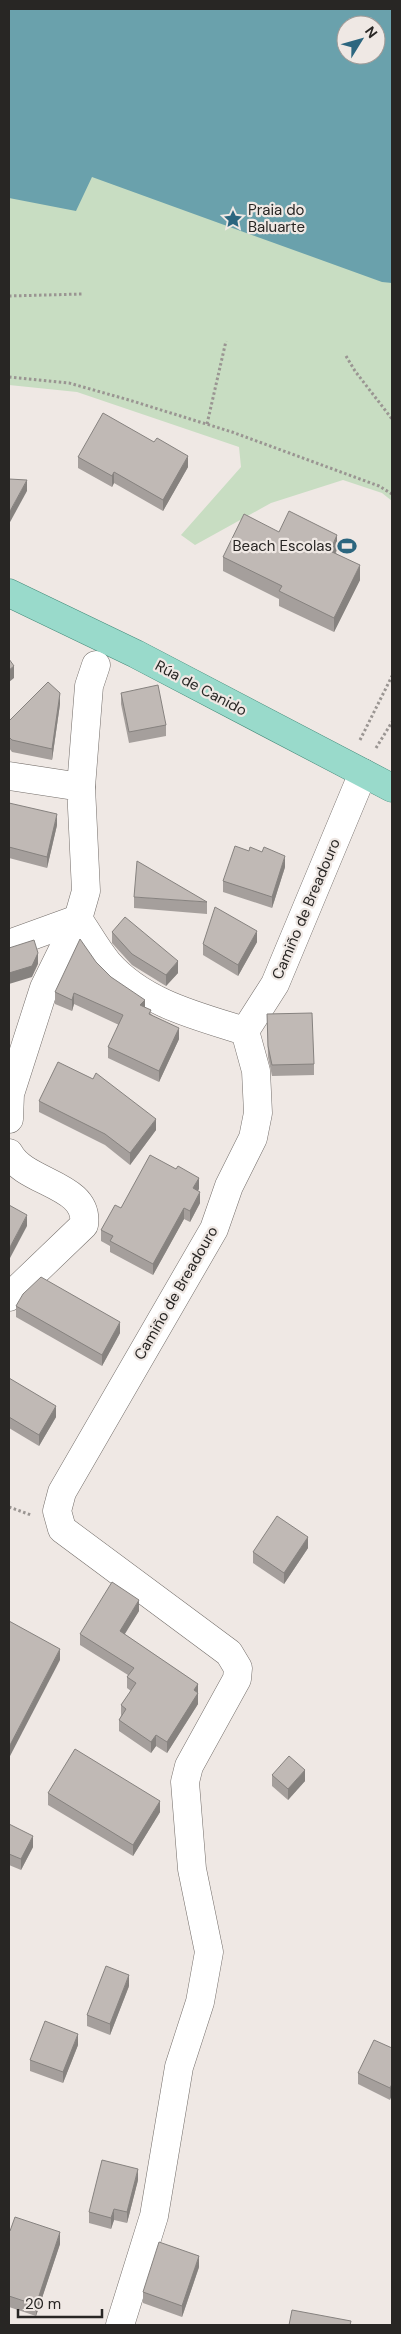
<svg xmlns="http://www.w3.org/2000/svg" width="401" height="2334" font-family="'DM Sans',sans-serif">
	<rect width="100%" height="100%" fill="#efe8e4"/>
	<path fill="#c8ddc2" d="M9,46L392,90V501L382,493L343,480L271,503L195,545L181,535L241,467L239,447L77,392L9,385Z"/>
	<path fill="#6aa1ac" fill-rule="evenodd" d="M9,9H392V283L382,282L92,177L76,211L9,198ZM346,25H376V55H346Z"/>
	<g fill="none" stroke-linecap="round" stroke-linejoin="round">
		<g stroke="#746e6a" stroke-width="29">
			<g id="minor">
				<path d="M9,776L81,787L86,891L78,919L44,988L10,1094L9,1119"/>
				<path d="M81,787L89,686L96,665"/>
				<path d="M78,919C88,933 97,950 108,963C143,1003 197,1016 245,1031"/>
				<path d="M9,944L78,919"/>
				<path d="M9,1153C25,1184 90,1184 84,1225L9,1297"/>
				<path d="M120,2325L154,2216L179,2067L200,2002L209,1952L192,1869L185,1782L189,1766L237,1679L238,1668L229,1653L62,1529L57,1511L62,1492L214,1229L229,1186L253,1138L258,1113L256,1071L245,1031L275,984L363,773"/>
			</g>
		</g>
		<g stroke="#458b7a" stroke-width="29">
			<path id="major" d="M9,593L136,654L392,788"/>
		</g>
		<g stroke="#9a9592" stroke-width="3" stroke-dasharray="2.5 2.5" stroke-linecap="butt">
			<path d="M9,296L82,294"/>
			<path d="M346,356L355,371L392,419"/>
			<path d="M9,377L69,383L129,400L232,432L379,486L392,494"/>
			<path d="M207,424L226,341"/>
			<path d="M360,740L392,676"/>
			<path d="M376,748L392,722"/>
			<path d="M9,1507L31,1515"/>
		</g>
		<use href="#minor" stroke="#fff" stroke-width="28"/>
		<use href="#major" stroke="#99dacb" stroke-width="28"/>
	</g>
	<g fill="#a59f9c">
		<path d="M78,457L188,467L163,511L114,483L112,487L78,468Z"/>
		<path d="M279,532L337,549L336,553L360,580L334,632L279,606V599L223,571V557Z"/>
		<path d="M121,693L166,725V736L129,743L121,704Z"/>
		<path d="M60,704L52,760L12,752L9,748V721Z"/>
		<path d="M9,803L57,825L47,868L9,858Z"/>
		<path d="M285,867L272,908L223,892V881Z"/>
		<path d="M134,897L207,902V914L134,908Z"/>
		<path d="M112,932L178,973L166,986L132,965L112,943Z"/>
		<path d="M257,942L238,976L203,955V944Z"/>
		<path d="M96,962L111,977L145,1007L151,1014L179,1039L159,1082L108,1058V1047L119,1025L74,1004L72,1011L55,1004V992Z"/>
		<path d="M267,1014L314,1064V1075L272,1076L268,1057Z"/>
		<path d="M39,1101L156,1130L130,1165L105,1145L39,1112Z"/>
		<path d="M199,1189L198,1190L200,1203L190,1222L184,1219L153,1275L110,1252V1246L101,1241V1230L121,1208Z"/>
		<path d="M16,1306L120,1333L102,1366L16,1317Z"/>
		<path d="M9,1378L56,1417L39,1446L9,1428Z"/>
		<path d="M308,1548L284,1584L253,1563V1552Z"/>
		<path d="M139,1611L124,1634L198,1684V1704L167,1753L156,1746L151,1753L119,1731V1720L121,1716V1705L131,1691L127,1688V1677L128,1675L80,1645V1634Z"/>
		<path d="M272,1775L305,1781L288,1800L272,1786Z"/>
		<path d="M48,1793L160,1812L133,1856L48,1805Z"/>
		<path d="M9,1824L33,1847L21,1870L9,1865Z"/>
		<path d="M129,1986L110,2035L87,2026V2015Z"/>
		<path d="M78,2045L63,2083L30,2071V2060Z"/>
		<path d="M392,2048L390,2100L358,2084V2073Z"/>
		<path d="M138,2180L127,2223L114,2220L111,2229L89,2223V2212Z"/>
		<path d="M9,2230L60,2244L36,2316L9,2307Z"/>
		<path d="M199,2267L182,2317L143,2303V2292Z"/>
	</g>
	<g fill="#86827f">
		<path d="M188,456V467L163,511V500Z"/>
		<path d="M114,472V483L112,487V476Z"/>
		<path d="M27,480V491L9,524V513Z"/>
		<path d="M337,535V549L330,565V551Z"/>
		<path d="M360,565V580L334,632V618Z"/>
		<path d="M14,666V678L9,682V670Z"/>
		<path d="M60,693V704L52,760V749Z"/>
		<path d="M57,814V825L47,868V857Z"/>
		<path d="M285,856V867L272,908V897Z"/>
		<path d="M257,931V942L238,976V965Z"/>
		<path d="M38,953V964L32,977L9,984V973Z"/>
		<path d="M178,961V973L166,986V975Z"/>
		<path d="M74,993V1004L72,1011V1000Z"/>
		<path d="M145,1000V1011L140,1005Z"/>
		<path d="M179,1028V1039L159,1082V1071Z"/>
		<path d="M156,1119V1130L130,1165V1153Z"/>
		<path d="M199,1178V1189L193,1199V1188Z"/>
		<path d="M200,1192V1203L190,1222V1211Z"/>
		<path d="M184,1208V1219L153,1275V1264Z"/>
		<path d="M27,1215V1226L9,1260V1249Z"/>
		<path d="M120,1322V1333L102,1366V1355Z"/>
		<path d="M56,1406V1417L39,1446V1435Z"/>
		<path d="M308,1537V1548L284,1584V1573Z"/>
		<path d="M139,1600V1611L120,1642V1631Z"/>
		<path d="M60,1649V1660L9,1758V1747Z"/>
		<path d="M198,1684V1704L167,1753V1742L194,1690Z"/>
		<path d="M156,1735V1746L151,1753V1742Z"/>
		<path d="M305,1770V1781L288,1800V1789Z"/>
		<path d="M160,1801V1812L133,1856V1845Z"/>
		<path d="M33,1836V1847L21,1870V1859Z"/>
		<path d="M129,1975V1986L110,2035V2024Z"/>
		<path d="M78,2034V2045L63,2083V2072Z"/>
		<path d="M392,2084V2095L390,2100V2088Z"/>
		<path d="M138,2169V2180L127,2223V2212Z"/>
		<path d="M114,2209V2220L111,2229V2218Z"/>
		<path d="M60,2232V2244L36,2316V2305Z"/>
		<path d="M199,2256V2267L182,2317V2306Z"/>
	</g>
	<g fill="#c0b9b5" stroke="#86827f">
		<path d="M103,413L154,442L157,438L188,456L163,500L114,472L112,476L78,457Z"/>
		<path d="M9,479L27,480L9,513Z"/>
		<path d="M289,511L337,535L330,551L360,565L334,618L279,591L282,586L223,557L244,514L279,532Z"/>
		<path d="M9,659L14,666L9,670Z"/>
		<path d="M48,682L60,693L52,749L12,740L9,737V721Z"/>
		<path d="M158,685L166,725L129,732L121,693Z"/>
		<path d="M9,803L57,814L47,857L9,847Z"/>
		<path d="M235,846L249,851L250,847L262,852L264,847L285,856L272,897L223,881Z"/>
		<path d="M137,861L207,902L134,897Z"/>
		<path d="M215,907L257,931L238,965L203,944Z"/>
		<path d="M125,917L178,961L166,975L132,954L112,932Z"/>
		<path d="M80,939L96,962L111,977L145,1000L140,1005L151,1010L149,1014L179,1028L159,1071L108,1047L123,1015L74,993L72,1000L55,992Z"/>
		<path d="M34,940L38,953L32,966L9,973V948Z"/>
		<path d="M312,1013L314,1064L272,1065L268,1046L267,1014Z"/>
		<path d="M58,1062L93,1079L96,1073L156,1119L130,1153L105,1134L39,1101Z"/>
		<path d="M150,1155L176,1169L178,1166L199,1178L193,1188L200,1192L190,1211L184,1208L153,1264L110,1241L113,1236L101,1230L115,1205L121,1208Z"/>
		<path d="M9,1205L27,1215L9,1249Z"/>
		<path d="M41,1277L120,1322L102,1355L16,1306L23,1294Z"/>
		<path d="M9,1378L56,1406L39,1435L9,1417Z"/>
		<path d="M277,1516L308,1537L284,1573L253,1552Z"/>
		<path d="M112,1582L139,1600L120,1631L198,1684L194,1690L198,1693L167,1742L156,1735L151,1742L119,1720L126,1709L121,1705L136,1683L127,1677L134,1668L80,1634Z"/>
		<path d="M9,1621L60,1649L9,1747Z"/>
		<path d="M75,1749L160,1801L133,1845L48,1793Z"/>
		<path d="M289,1756L305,1770L288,1789L272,1775Z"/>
		<path d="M9,1824L33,1836L21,1859L9,1854Z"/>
		<path d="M106,1966L129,1975L110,2024L87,2015Z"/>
		<path d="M45,2021L78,2034L63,2072L30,2060Z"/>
		<path d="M374,2040L392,2048V2084L390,2088L358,2073Z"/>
		<path d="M102,2160L138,2169L127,2212L114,2209L111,2218L89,2212Z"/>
		<path d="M15,2217L60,2232L36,2305L9,2296V2230L10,2231Z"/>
		<path d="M159,2242L199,2256L182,2306L143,2292Z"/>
		<path d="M292,2310L351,2321L350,2325H289Z"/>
	</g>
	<defs>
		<g id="sight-bare" transform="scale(1.5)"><path d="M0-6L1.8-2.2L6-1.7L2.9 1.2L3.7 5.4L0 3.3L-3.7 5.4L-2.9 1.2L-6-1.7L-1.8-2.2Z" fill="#2c667f" stroke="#efe8e4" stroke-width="2.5" paint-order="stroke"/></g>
		<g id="stadium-bare" transform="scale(1.5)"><path d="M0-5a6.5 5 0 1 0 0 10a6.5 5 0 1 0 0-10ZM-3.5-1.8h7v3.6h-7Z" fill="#2c667f" stroke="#efe8e4" stroke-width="2.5" paint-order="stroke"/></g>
	</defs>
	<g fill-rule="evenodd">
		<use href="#sight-bare" x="233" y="219"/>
		<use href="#stadium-bare" x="347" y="546"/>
	</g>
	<g text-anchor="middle" stroke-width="4.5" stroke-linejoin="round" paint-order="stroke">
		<g font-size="15" fill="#282624" stroke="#efe8e4" text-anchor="start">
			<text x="248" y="215">Praia do<tspan x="248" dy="17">Baluarte</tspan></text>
			<text x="332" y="551" text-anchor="end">Beach Escolas</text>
		</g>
		<g font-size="15" fill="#282624" stroke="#efe8e4">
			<text transform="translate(201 688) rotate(28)" y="5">Rúa de Canido</text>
			<text transform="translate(306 909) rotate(-67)" y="5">Camiño de Breadouro</text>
			<text transform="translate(176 1293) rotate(-60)" y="5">Camiño de Breadouro</text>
		</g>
	</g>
	<rect width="401" height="2334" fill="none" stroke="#282624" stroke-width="20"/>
	<g transform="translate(361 40) rotate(53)"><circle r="24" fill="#efe8e4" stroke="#9f9a97"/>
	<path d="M0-4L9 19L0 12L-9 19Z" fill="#2c667f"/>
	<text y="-8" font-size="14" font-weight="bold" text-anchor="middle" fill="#282624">N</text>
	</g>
	<path d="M18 2309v8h84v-8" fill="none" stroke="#282624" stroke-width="2.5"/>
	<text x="25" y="2309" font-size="15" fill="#282624" stroke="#efe8e4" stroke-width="4" paint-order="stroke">20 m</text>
</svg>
